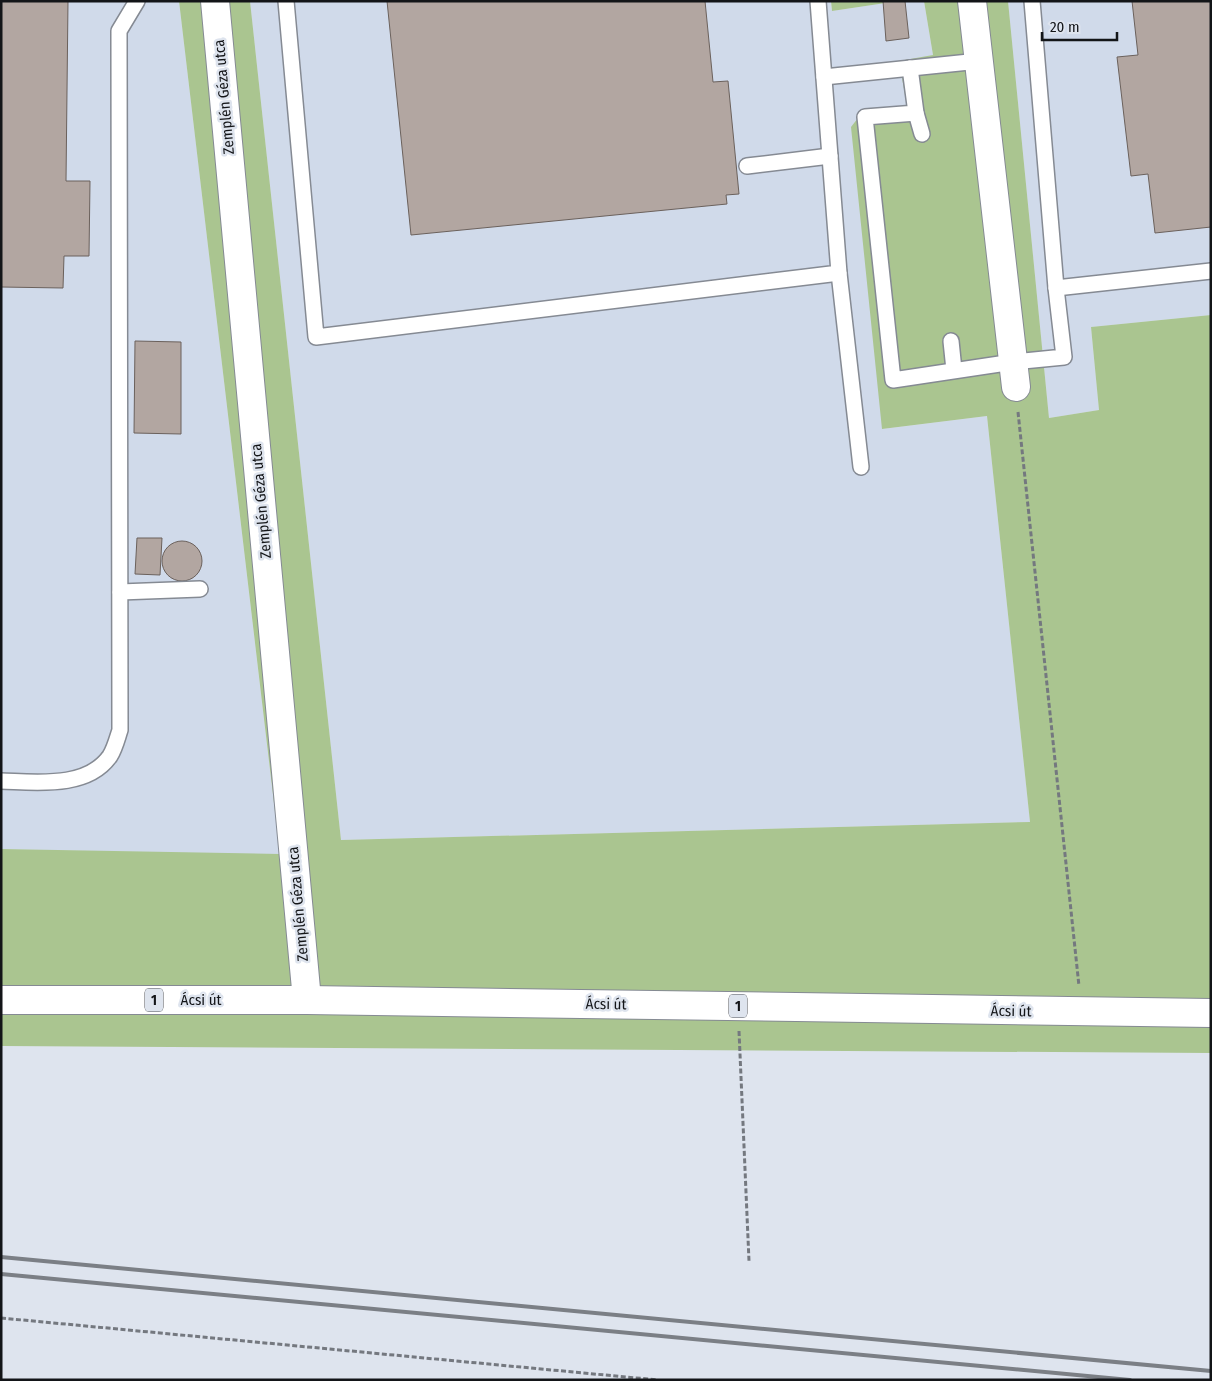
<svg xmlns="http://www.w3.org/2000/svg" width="1212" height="1381" font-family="'Fira Sans Condensed',sans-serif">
	<rect width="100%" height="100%" fill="#dee4ee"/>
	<g fill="#d0daea">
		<path d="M1,1H179L280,855L1,849Z"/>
		<path d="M250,1H831L832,11L899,1H924L933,55L907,106L883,429L987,416L1030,822L341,840Z"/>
		<path d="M1008,1H1211V315L1091,327L1099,410L1049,418Z"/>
	</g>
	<g fill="#aac590">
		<path d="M179,1H250L341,840L1030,822L987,416L882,429L851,127L865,109L907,106L899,61L933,55L924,1H1008L1049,418L1099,410L1091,327L1211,315V1053L1,1046V849L280,854Z"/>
		<path d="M831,1H899L832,11Z"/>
	</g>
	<g fill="#b2a6a1" stroke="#6b615c">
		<path d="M1,1H68L66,181H90L89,256H64L63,288L1,287Z"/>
		<path d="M387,1H705L713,82L728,81L739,194L726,195L727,204L411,235Z"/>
		<path d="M883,1H905L909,38L886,41Z"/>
		<path d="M1132,1H1211V227L1155,233L1148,174L1131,176L1117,57L1138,55Z"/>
		<path d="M135,341L181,342V434L134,433Z"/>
		<path d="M137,538H162L160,575L135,574Z"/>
		<circle cx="182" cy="561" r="20"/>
	</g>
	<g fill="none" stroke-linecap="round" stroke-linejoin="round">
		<g stroke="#858a93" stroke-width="18">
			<g id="service">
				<path d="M286,1L316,337L839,273L818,1"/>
				<path d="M1032,1L1056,288L1211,271"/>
				<path d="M910,68L916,113L865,117L893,380L1013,362L1064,357L1056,288"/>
				<path d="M824,77L979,61"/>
				<path d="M916,113L922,134"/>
				<path d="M747,166L830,156"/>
				<path d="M839,273L861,467"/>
				<path d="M951,341L954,370"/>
				<path d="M120,592L200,589"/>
				<path d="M1,781C36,782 87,789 110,756C115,748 117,739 120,730L119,31L137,1"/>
			</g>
		</g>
		<g stroke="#858a93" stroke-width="30">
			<g id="minor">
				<path d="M215,1L307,1000"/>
				<path d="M972,1L1016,387"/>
			</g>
		</g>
		<g stroke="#858a93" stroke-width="30">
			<path id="primary" d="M1,1000H307L1211,1013"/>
		</g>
		<g stroke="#74787f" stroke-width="3" stroke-dasharray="5 2.5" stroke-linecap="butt">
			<path d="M1018,412L1079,986"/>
			<path d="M739,1031L749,1261"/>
			<path d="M1,1318L658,1380"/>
		</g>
		<use href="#service" stroke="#fff" stroke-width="15"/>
		<use href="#minor" stroke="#fff" stroke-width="28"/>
		<use href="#primary" stroke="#fff" stroke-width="28"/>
		<g stroke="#7b7f85" stroke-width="4">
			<path d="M1,1257L1211,1371"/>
			<path d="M1,1274L1130,1380"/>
		</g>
	</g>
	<g text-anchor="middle" stroke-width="5" stroke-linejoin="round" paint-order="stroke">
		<g fill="#dee4ee" stroke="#505358" stroke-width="1">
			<rect x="145" y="988.5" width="18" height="23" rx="4"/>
			<rect x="729" y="994.5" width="18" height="23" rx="4"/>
		</g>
		<g font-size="14" font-weight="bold" fill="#131518">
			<text x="154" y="1005">1</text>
			<text x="738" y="1011">1</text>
		</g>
		<g font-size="15" fill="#131518" stroke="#dee4ee">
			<text transform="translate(224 97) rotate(-95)" y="5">Zemplén Géza utca</text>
			<text transform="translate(261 501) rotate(-95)" y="5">Zemplén Géza utca</text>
			<text transform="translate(298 904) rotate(-95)" y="5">Zemplén Géza utca</text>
			<text x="201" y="1005">Ácsi út</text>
			<text transform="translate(606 1004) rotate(1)" y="5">Ácsi út</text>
			<text transform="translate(1011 1011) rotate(1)" y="5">Ácsi út</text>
		</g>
	</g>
	<rect width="1212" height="1381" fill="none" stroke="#131518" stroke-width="5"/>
	<path d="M1042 32v8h75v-8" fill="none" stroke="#131518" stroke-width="2.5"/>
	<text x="1050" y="32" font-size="15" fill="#131518" stroke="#dee4ee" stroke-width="4" paint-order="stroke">20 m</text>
</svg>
